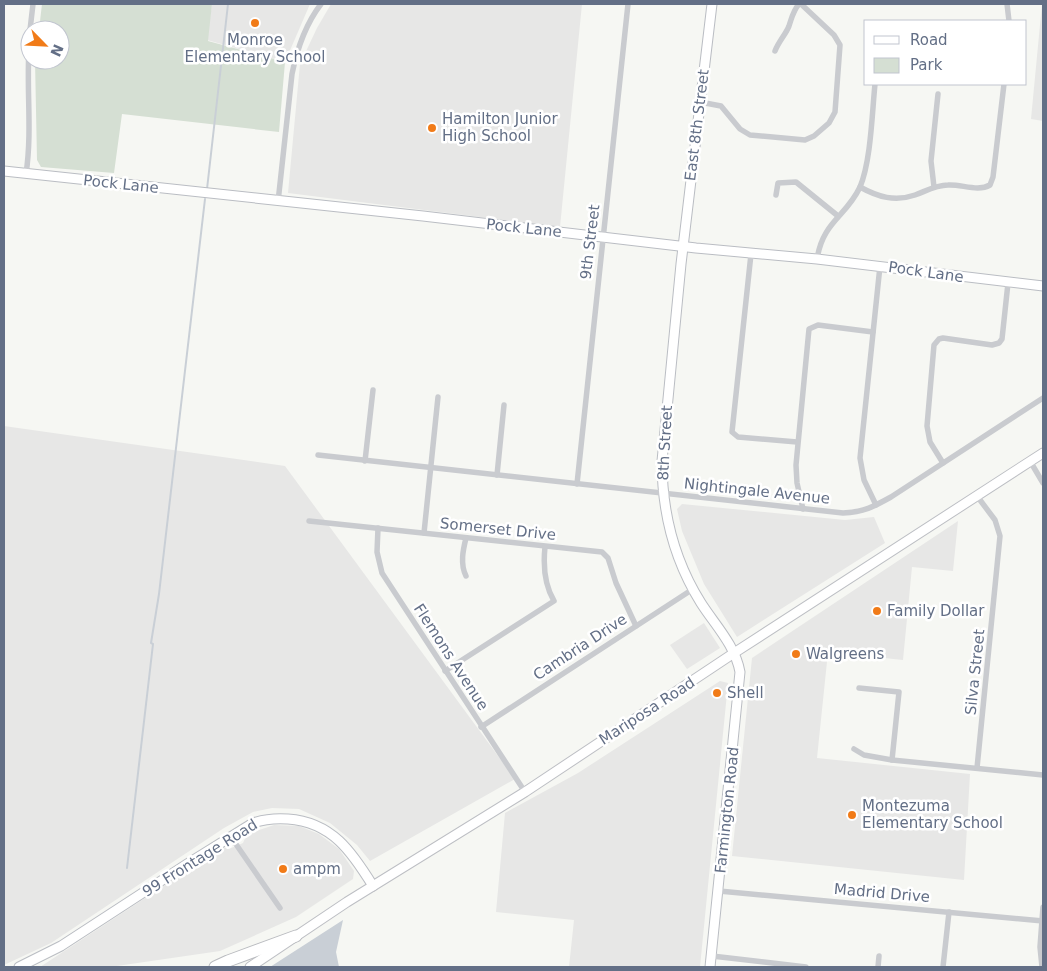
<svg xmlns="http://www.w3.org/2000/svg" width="1047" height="971" font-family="'DejaVu Sans',sans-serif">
	<rect width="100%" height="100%" fill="#f6f7f3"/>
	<g fill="#e7e7e6">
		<path d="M212,4H310L285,62L207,40Z"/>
		<path d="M331,4H582L560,227L288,193L300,64L317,28Z"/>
		<path d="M1042,4H1043V121L1031,119Z"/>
		<path d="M4,426L285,466L515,779L370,861L357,845L330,823L299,809L272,808L253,812L224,828L51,943L4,965Z"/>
		<path d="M682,504L845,520L874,517L885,543L737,637L704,584L682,531L677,509Z"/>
		<path d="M958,521L953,571L912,567L903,660L828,652L817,758L970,774L964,880L732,856L752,658Z"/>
		<path d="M704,623L720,648L687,669L670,645Z"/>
		<path d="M720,681L728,683L700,967H569L574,920L496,912L505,813L578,773Z"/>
		<path d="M274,825L299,826L319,834L339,849L354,871L353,879L296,917L220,951L110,967H40L223,847L229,849L243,843L247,834Z"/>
	</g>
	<path fill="#d5dfd3" d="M42,4H212L208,41L285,62L279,132L122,114L114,173L41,167L37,160L35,60H60V30H39Z"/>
	<path fill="#c9cfd6" d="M343,920L336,952L339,967H270Z"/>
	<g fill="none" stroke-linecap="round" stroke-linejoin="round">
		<g stroke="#c9cfd6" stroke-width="2">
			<path d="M207,189L228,4"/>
			<path d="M127,868L153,644L151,643L159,594L205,199"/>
		</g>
		<g stroke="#babdc3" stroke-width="11">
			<g id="secondary">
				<path d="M4,171L423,216L696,248L817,259L1043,286"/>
				<path d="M19,967L61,946L187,864L253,823C265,819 275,818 288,819C332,822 352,852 373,886"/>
				<path d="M710,967L740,672C735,645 715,625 701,603C674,560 662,512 662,461L681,264L712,4"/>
			</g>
		</g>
		<g stroke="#bdbfc4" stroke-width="11">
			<path id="primary" d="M250,967L347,902L525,792L734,653L1043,453"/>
		</g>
		<g stroke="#babcc0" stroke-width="13">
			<path id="highway" d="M215,967L228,961L296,936"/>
		</g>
		<g stroke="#c9cbcf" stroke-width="5.5">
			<path d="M1007,4L1009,21"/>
			<path d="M30,30L33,4"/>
			<path d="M775,51C779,41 786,34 789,26C792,17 793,11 799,4"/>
			<path d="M700,102L721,106L740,129L750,135L805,140L814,136L829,123L835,112L840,45L834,35L801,4"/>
			<path d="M26,174C33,127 25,81 30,34"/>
			<path d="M860,187C878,197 895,202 915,195C926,191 936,185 948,185C961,184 978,192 990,185L993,177L1004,84"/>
			<path d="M934,187L931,161L938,94"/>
			<path d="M776,195L778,183L796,182L838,216"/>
			<path d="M278,202L292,74C297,49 305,25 321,4"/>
			<path d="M751,254L732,432L738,437L797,442"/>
			<path d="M817,259C823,221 846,217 860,187C871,161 872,113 875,84"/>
			<path d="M318,455L843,513C864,512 873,507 891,497L1043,398"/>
			<path d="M365,461L373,390"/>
			<path d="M1030,461L1043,483"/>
			<path d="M943,463L930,442L927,426L934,345L939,339L943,338L992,345L999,343L1002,339L1008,283"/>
			<path d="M497,475L504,405"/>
			<path d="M577,484L628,4"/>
			<path d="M876,505L864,480L860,458L880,266"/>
			<path d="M803,509L797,483L796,465L809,329L818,325L873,332"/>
			<path d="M309,521L602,552L608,558L616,583L636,626"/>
			<path d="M378,528L377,552L382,573L525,792"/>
			<path d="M424,533L438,397"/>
			<path d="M466,538C463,550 460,564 466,576"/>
			<path d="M445,671L554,601C544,584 543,566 545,547"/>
			<path d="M859,688L899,692L892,760"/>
			<path d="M481,727L693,589"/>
			<path d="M854,749L864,755L892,760L1043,775"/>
			<path d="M977,768L1000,536L995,520L977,496"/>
			<path d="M231,837L280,908"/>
			<path d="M719,891L1043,921"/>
			<path d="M712,956L806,967"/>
			<path d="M878,967L879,956"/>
			<path d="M943,967L949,912"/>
			<path d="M1042,967L1040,947L1043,907"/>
		</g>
		<use href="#secondary" stroke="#fff" stroke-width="9"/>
		<use href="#primary" stroke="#fff" stroke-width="9"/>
		<use href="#highway" stroke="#fff" stroke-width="11"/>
	</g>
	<g fill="#f17b18" stroke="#fff" stroke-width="2">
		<circle cx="255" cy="23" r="5"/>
		<circle cx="432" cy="128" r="5"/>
		<circle cx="877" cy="611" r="5"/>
		<circle cx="796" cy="654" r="5"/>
		<circle cx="717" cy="693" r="5"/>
		<circle cx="852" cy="815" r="5"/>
		<circle cx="283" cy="869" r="5"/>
	</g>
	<g text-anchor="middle" stroke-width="5" stroke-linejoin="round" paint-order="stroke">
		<g font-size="15" fill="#636f86" stroke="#fff" text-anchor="start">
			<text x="255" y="45" text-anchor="middle">Monroe<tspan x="255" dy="17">Elementary School</tspan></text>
			<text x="442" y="124">Hamilton Junior<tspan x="442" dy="17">High School</tspan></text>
			<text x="887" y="616">Family Dollar</text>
			<text x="806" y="659">Walgreens</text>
			<text x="727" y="698">Shell</text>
			<text x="862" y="811">Montezuma<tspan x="862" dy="17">Elementary School</tspan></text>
			<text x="293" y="874">ampm</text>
		</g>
		<g font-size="15" fill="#636f86" stroke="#fff">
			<text transform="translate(697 125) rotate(-83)" y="5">East 8th Street</text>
			<text transform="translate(121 184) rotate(6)" y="5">Pock Lane</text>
			<text transform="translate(524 228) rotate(6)" y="5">Pock Lane</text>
			<text transform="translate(590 242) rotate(-83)" y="5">9th Street</text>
			<text transform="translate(926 272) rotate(8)" y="5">Pock Lane</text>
			<text transform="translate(665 443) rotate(-87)" y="5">8th Street</text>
			<text transform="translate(757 491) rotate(6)" y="5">Nightingale Avenue</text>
			<text transform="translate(498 529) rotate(6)" y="5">Somerset Drive</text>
			<text transform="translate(580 647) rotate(-33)" y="5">Cambria Drive</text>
			<text transform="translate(451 657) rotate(57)" y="5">Flemons Avenue</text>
			<text transform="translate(975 672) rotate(-84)" y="5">Silva Street</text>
			<text transform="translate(647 711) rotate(-33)" y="5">Mariposa Road</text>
			<text transform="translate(727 810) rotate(-84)" y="5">Farmington Road</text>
			<text transform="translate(200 858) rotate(-32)" y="5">99 Frontage Road</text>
			<text transform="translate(882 893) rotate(5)" y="5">Madrid Drive</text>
		</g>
	</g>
	<rect width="1047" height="971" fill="none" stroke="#636f86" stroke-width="10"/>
	<rect x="864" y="20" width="162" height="65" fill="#ffffff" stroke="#c1c5cf"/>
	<rect x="874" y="36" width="25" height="8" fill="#ffffff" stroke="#c1c5cf"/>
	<text x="910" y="45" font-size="15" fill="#636f86">Road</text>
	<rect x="874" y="58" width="25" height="15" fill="#d5dfd3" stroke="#c1c5cf"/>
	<text x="910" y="70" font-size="15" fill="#636f86">Park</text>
	<g transform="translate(45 45) rotate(114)"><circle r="24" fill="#ffffff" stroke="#c1c5cf"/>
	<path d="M0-4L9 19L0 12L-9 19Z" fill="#f17b18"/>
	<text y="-8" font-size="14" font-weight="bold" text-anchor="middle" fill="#636f86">N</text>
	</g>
</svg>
